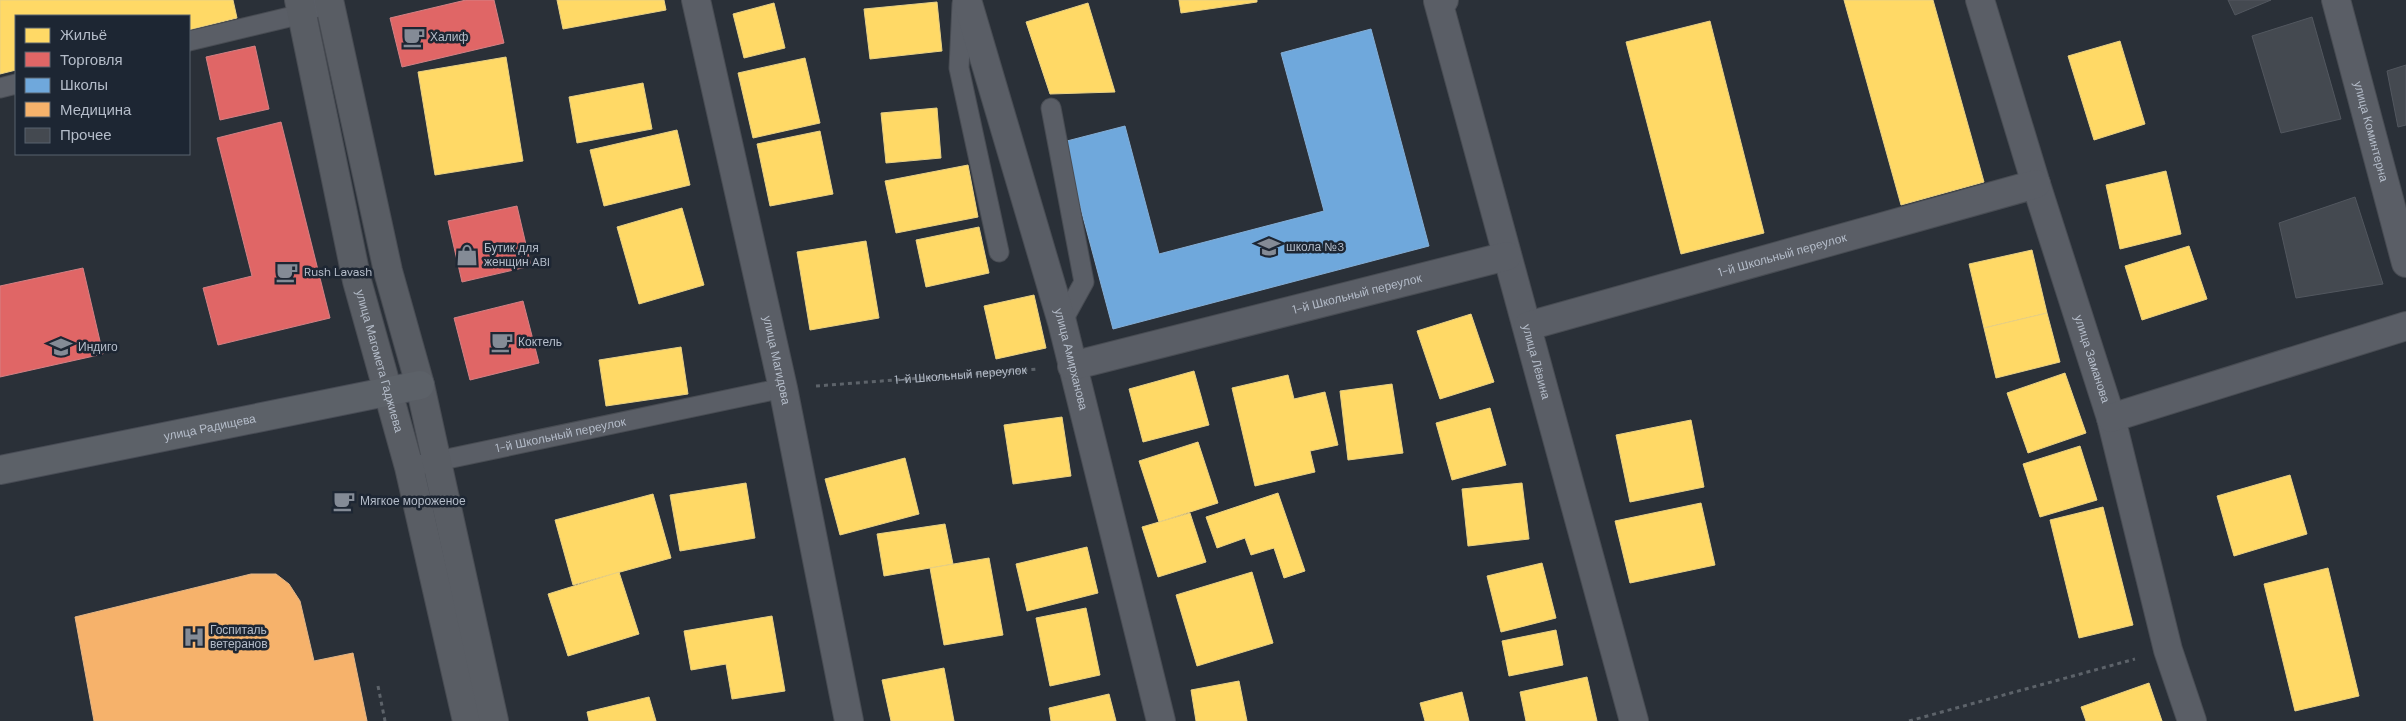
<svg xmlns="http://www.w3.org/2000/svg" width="2406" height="721" font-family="'DM Sans',sans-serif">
	<rect width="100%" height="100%" fill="#2a3038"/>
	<g fill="#ffd966" stroke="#e8d084">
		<path d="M0,0H233L237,18L189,30V16H16V70L0,74Z"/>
		<path d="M557,0H664L666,10L563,29Z"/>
		<path d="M1179,0H1257V2L1181,13Z"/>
		<path d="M1844,0H1933L1984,182L1901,205Z"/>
		<path d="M937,2L942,51L870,59L864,9Z"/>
		<path d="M774,3L785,48L744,58L733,14Z"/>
		<path d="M1088,3L1115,92L1050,94L1026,22Z"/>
		<path d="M1710,21L1764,233L1681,254L1626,42Z"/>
		<path d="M2120,41L2145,124L2094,140L2068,56Z"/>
		<path d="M506,57L523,161L435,175L418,72Z"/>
		<path d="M805,58L820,123L753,138L738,73Z"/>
		<path d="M643,83L652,129L577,143L569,97Z"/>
		<path d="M937,108L941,158L886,163L881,113Z"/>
		<path d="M677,130L690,185L604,206L590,150Z"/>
		<path d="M820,131L833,194L770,206L757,144Z"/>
		<path d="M968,165L978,217L896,233L885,181Z"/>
		<path d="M2166,171L2181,234L2120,249L2106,185Z"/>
		<path d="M682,208L704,285L639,304L617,227Z"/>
		<path d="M979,227L989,273L926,287L916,240Z"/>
		<path d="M866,241L879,318L810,330L797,252Z"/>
		<path d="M2189,246L2207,299L2142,320L2125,266Z"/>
		<path d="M2032,250L2047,313L1984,328L1969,264Z"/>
		<path d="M1034,295L1046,348L996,359L984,306Z"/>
		<path d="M2047,313L2060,362L1996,378L1984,328Z"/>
		<path d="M1471,314L1494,382L1440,399L1417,331Z"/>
		<path d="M681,347L688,394L606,406L599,360Z"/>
		<path d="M1194,371L1209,425L1143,442L1129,389Z"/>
		<path d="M2065,373L2086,433L2028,453L2007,393Z"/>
		<path d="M1288,375L1294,399L1325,392L1338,445L1310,451L1315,472L1255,486L1232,388Z"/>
		<path d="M1392,384L1403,453L1348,460L1340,391Z"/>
		<path d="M1490,408L1506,465L1452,480L1436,423Z"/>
		<path d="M1062,417L1071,476L1013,484L1004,425Z"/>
		<path d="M1691,420L1704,487L1630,502L1616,435Z"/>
		<path d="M1198,442L1218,503L1159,522L1139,461Z"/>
		<path d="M2080,446L2097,500L2040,517L2023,464Z"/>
		<path d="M905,458L919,514L840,535L825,479Z"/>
		<path d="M2290,475L2307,534L2234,556L2217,496Z"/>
		<path d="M746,483L755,538L680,551L670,495Z"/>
		<path d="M1522,483L1529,539L1468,546L1462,489Z"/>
		<path d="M1278,493L1305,571L1284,578L1274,548L1251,555L1245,538L1217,548L1206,517Z"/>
		<path d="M653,494L671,558L573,585L555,520Z"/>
		<path d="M1701,503L1715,565L1630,583L1615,521Z"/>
		<path d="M2103,507L2133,625L2079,638L2050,520Z"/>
		<path d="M1190,513L1206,562L1158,577L1142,527Z"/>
		<path d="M945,524L953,564L884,576L877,534Z"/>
		<path d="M1087,547L1098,593L1027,611L1016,564Z"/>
		<path d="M989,558L1003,635L944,645L930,568Z"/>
		<path d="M1542,563L1556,618L1501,632L1487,576Z"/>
		<path d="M2328,568L2359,696L2295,711L2264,584Z"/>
		<path d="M619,572L639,634L568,656L548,594Z"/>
		<path d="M1252,572L1273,643L1197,666L1176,595Z"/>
		<path d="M1086,608L1100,675L1050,686L1036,618Z"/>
		<path d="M772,616L785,691L732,699L726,664L691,670L684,631Z"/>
		<path d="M1556,630L1563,665L1509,676L1502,641Z"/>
		<path d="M944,668L954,721H891L882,680Z"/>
		<path d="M1587,677L1597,721H1526L1520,692Z"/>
		<path d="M1239,681L1247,721H1196L1191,690Z"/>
		<path d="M2149,683L2162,721H2086L2081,707Z"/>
		<path d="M1462,692L1469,721H1425L1420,703Z"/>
		<path d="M1109,694L1116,721H1051L1049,708Z"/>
		<path d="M649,697L656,721H589L587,712Z"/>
	</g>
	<g fill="#e06666" stroke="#d38084">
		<path d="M466,0H494L504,43L402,67L390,18Z"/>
		<path d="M255,46L269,109L220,120L206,57Z"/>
		<path d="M281,122L330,318L218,345L203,288L252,276L217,138Z"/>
		<path d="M517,206L531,266L462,282L448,221Z"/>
		<path d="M83,268L103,354L0,377V286Z"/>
		<path d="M523,301L539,363L470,380L454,318Z"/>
	</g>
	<path fill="#6fa8dc" stroke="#84aed6" d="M1371,29L1429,246L1113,329L1063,142L1125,126L1159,254L1324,211L1281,53Z"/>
	<path fill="#f6b26b" stroke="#e2b587" d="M251,574H276L289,584L300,601L314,661L353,653L367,721H94L75,617Z"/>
	<g fill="#444950" stroke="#52575f">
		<path d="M2228,0H2271L2235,15Z"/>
		<path d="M2312,17L2341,119L2281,133L2252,36Z"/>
		<path d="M2406,65V125L2398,127L2387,71Z"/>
		<path d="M2355,197L2383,284L2296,298L2279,223Z"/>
	</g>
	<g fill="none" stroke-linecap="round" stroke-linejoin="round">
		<g stroke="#484c53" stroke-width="21">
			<g id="lane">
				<path d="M962,4L959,68L999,252"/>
				<path d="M189,41L302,14L329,1"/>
				<path d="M0,88L16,84"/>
				<path d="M1051,108L1084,282L1062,322"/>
				<path id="s2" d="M409,467L783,388"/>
			</g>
		</g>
		<g stroke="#484c53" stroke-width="30">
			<g id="street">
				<path id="s3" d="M696,0L783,388L849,721"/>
				<path id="s4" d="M967,0L1062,322L1161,721"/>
				<path id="s5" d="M1444,0L1438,1L1634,721"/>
				<path id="s6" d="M1980,0L2036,184L2111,418L2168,650L2192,721"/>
				<path id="s7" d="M2336,0L2406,263"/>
				<path id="s8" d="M1528,326L2036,184"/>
				<path id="s9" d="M1072,366L1507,256"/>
				<path d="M2111,418L2406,326"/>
			</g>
		</g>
		<g stroke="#484c53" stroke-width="30">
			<g id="secondary">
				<path id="s10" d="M299,0L357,281L409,467L467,721"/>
				<path d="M329,0L388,271L420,385L494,721"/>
			</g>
		</g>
		<g stroke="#484c55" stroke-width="30">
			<g id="primary">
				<path id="s11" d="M0,470L420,385"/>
			</g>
		</g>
		<g stroke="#5d636a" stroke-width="3" stroke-dasharray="4 4" stroke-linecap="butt">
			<path id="s1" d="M816,386L1039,369"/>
			<path d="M378,686L385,721"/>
			<path d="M1909,721L2135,659"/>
		</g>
		<use href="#lane" stroke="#5a5e66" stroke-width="19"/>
		<use href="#street" stroke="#5a5e66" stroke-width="28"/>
		<use href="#secondary" stroke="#595d64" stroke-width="28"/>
		<use href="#primary" stroke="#5c6168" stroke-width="28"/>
	</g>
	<defs>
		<g id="cafe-bare" transform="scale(1.725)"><path d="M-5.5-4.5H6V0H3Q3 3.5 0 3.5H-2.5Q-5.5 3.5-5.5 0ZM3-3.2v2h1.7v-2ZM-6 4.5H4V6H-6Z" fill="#848b96" stroke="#1d2633" stroke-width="2.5" paint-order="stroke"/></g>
		<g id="school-bare" transform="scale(1.725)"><path d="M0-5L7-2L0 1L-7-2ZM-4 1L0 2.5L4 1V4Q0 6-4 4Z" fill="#848b96" stroke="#1d2633" stroke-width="2.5" paint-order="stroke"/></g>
		<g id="shop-bare" transform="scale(1.725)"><path d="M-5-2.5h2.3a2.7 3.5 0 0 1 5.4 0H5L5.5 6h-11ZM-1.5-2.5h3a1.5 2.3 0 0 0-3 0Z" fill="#848b96" stroke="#1d2633" stroke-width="2.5" paint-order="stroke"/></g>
		<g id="hospital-bare" transform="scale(1.725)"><path d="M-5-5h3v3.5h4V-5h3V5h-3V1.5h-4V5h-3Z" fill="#848b96" stroke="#1d2633" stroke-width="2.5" paint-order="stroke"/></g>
	</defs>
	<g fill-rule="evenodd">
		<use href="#cafe-bare" x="414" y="37"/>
		<use href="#school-bare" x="1269" y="247"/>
		<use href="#shop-bare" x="467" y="255"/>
		<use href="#cafe-bare" x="287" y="272"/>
		<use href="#cafe-bare" x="502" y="342"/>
		<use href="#school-bare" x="61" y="347"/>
		<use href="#cafe-bare" x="344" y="501"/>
		<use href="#hospital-bare" x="194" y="637"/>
	</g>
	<g text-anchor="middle" stroke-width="5" stroke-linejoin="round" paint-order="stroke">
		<g font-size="12" fill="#b4bcc9" stroke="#1d2633" text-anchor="start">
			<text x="430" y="41">Халиф</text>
			<text x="1286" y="251">школа №3</text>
			<text x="484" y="252">Бутик для<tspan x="484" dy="14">женщин ABI</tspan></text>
			<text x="304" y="276">Rush Lavash</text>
			<text x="518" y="346">Коктель</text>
			<text x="78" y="351">Индиго</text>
			<text x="360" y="505">Мягкое мороженое</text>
			<text x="210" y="634">Госпиталь<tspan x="210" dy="14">ветеранов</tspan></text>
		</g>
		<g font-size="12" fill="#b4bcc9" stroke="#1d2633">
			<text dy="4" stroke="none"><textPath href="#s7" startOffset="136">улица Коминтерна</textPath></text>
			<text dy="4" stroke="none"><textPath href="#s8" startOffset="264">1-й Школьный переулок</textPath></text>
			<text dy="4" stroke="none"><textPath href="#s9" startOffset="294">1-й Школьный переулок</textPath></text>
			<text dy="4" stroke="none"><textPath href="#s4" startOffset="374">улица Амирханова</textPath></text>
			<text dy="4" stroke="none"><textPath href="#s6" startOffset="376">улица Заманова</textPath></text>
			<text dy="4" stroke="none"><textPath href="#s3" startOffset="369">улица Магидова</textPath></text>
			<text dy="4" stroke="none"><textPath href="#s10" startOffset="370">улица Магомета Гаджиева</textPath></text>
			<text dy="4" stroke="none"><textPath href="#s5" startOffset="380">улица Лёвина</textPath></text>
			<text dy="4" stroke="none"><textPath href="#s1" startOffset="145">1-й Школьный переулок</textPath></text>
			<text dy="4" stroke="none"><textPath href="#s11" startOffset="214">улица Радищева</textPath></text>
			<text dy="4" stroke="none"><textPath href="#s2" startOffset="155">1-й Школьный переулок</textPath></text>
		</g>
	</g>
	<rect x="15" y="15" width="175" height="140" fill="#1d2633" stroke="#59626f"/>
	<rect x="25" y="28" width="25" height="15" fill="#ffd966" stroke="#59626f"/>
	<text x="60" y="40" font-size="15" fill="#b4bcc9">Жильё</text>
	<rect x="25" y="52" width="25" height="15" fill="#e06666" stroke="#59626f"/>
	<text x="60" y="65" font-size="15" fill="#b4bcc9">Торговля</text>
	<rect x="25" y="78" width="25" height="15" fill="#6fa8dc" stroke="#59626f"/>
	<text x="60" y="90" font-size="15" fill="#b4bcc9">Школы</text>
	<rect x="25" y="102" width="25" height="15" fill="#f6b26b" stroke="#59626f"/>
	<text x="60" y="115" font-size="15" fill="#b4bcc9">Медицина</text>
	<rect x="25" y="128" width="25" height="15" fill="#444950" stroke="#59626f"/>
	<text x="60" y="140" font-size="15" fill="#b4bcc9">Прочее</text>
</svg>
